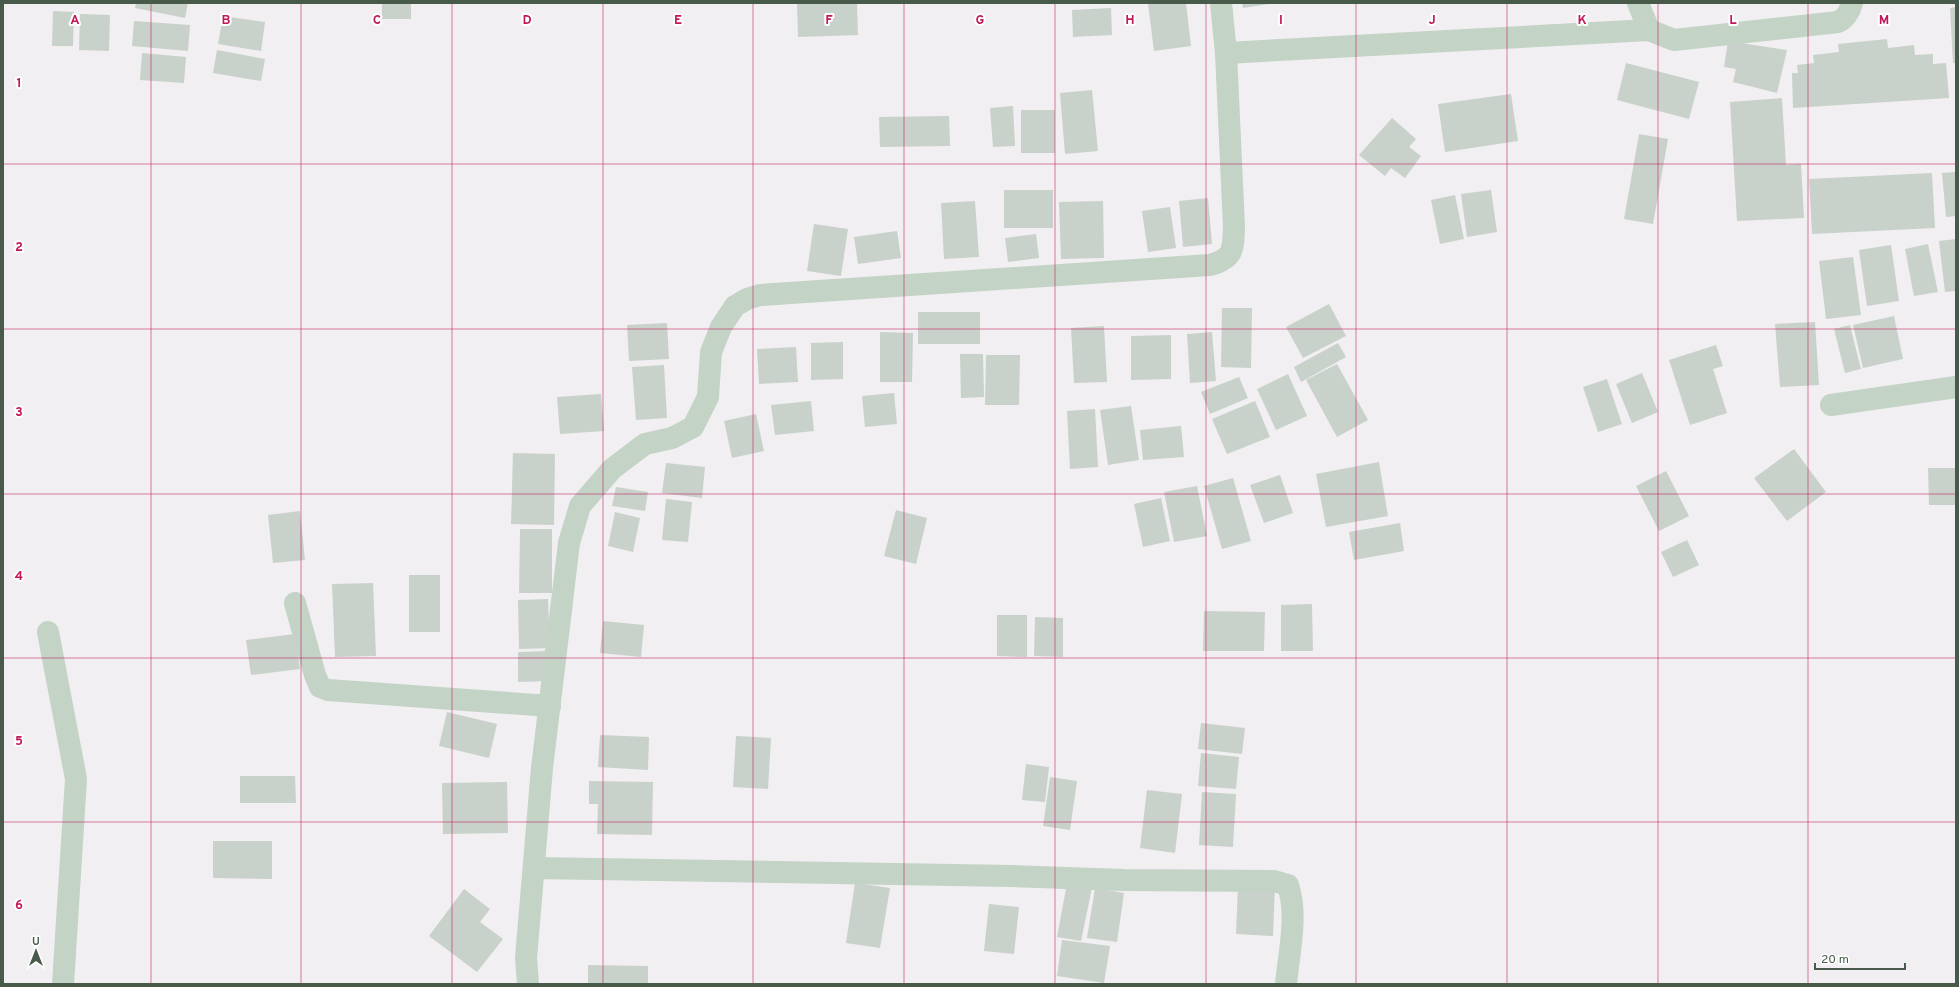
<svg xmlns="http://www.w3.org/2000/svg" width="1959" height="987" font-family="Overpass,sans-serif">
	<rect width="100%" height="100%" fill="#f1eff1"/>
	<g fill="#c9d1cb">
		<path d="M136,3H188L185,18L135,8Z"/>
		<rect x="382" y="3" width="29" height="16"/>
		<path d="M822,3H857L858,35L798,37L797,4Z"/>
		<path d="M1148,3H1186L1191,46L1154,51Z"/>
		<path d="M1242,3H1269V4L1243,8Z"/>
		<path d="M1956,7V63H1953L1950,8Z"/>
		<path d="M1111,8L1112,35L1073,37L1072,10Z"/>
		<path d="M53,11L74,12L73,46H52Z"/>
		<path d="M80,14L110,15L109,51L79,50Z"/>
		<path d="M223,16L265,22L261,51L218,44Z"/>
		<path d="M134,21L190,25L188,51L132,46Z"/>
		<path d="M1887,39L1888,48L1914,45L1915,55L1933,54V64L1946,63L1949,98L1793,108L1792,73H1798L1797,65L1814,63L1813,55L1839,52L1838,44Z"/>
		<path d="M1728,41L1787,50L1777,93L1733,82L1736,69L1724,67Z"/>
		<path d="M217,50L265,59L261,81L213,73Z"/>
		<path d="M142,53L186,57L184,83L140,80Z"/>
		<path d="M1626,63L1699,82L1689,119L1617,100Z"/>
		<path d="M1092,90L1098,151L1065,154L1060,93Z"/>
		<path d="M1511,94L1518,141L1445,152L1438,104Z"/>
		<path d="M1782,98L1786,165L1801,164L1804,218L1737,221L1730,102Z"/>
		<path d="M1013,106L1015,146L993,147L990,108Z"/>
		<rect x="1021" y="110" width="34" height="43"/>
		<path d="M949,116L950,146L880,147L879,117Z"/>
		<path d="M1392,118L1416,139L1409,147L1421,156L1405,178L1391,168L1385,176L1359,155Z"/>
		<path d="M1639,134L1668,139L1653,224L1624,219Z"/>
		<path d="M1956,172V216L1946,217L1942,173Z"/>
		<path d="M1932,173L1935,228L1812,234L1809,179Z"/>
		<rect x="1004" y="190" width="49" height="38"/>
		<path d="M1491,190L1497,232L1467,237L1461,194Z"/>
		<path d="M1455,195L1464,239L1440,244L1431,200Z"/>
		<path d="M1208,198L1212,244L1183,247L1179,201Z"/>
		<path d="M975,201L979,257L944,259L941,203Z"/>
		<path d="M1103,201L1104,258L1061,259L1059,202Z"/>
		<path d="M1170,207L1176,248L1148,252L1142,211Z"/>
		<path d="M814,224L848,229L841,276L807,271Z"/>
		<path d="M897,231L901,258L858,264L854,237Z"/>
		<path d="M1036,234L1039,258L1008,262L1005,238Z"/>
		<path d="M1956,239V291L1945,292L1939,241Z"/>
		<path d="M1928,244L1938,292L1914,296L1905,249Z"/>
		<path d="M1891,245L1899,301L1867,306L1859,250Z"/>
		<path d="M1853,257L1861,315L1826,319L1819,261Z"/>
		<path d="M1329,304L1346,336L1303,358L1286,327Z"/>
		<path d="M1222,308H1252L1251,368L1221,367Z"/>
		<rect x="918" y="312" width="62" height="32"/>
		<path d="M1894,316L1903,359L1863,368L1853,325Z"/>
		<path d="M1815,322L1819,385L1780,387L1775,324Z"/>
		<path d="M667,323L669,359L629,361L627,325Z"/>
		<path d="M1850,325L1861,369L1845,373L1834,329Z"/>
		<path d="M1104,326L1107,382L1074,383L1071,328Z"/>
		<path d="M880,332L913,333L912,382H880Z"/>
		<path d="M1212,332L1216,381L1190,383L1187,334Z"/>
		<path d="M1171,335V379L1131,380V336Z"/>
		<path d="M843,342V379L811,380V343Z"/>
		<path d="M1338,343L1346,357L1301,382L1294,367Z"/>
		<path d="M1716,345L1723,366L1713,369L1727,413L1690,425L1669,360Z"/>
		<path d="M796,347L798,382L759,384L757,349Z"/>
		<path d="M960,354H983L984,397L961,398Z"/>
		<path d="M986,355H1020L1019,405H985Z"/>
		<path d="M1337,364L1368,420L1337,437L1306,380Z"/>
		<path d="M664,365L667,418L636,420L632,367Z"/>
		<path d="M1642,373L1658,412L1632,423L1616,384Z"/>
		<path d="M1288,374L1307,416L1276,430L1257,389Z"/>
		<path d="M1239,377L1248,398L1210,414L1201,392Z"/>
		<path d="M1607,379L1622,424L1598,432L1583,387Z"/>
		<path d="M894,393L897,424L865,427L862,396Z"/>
		<path d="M601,394L604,431L560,434L557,397Z"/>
		<path d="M811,401L814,431L775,435L771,405Z"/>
		<path d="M1255,401L1270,437L1227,454L1212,419Z"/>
		<path d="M1131,406L1139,460L1108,465L1100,410Z"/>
		<path d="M1095,409L1098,467L1070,469L1067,411Z"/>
		<path d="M756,414L764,451L732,458L724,421Z"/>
		<path d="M1181,426L1184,457L1143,460L1140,430Z"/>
		<path d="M1794,449L1826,492L1787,521L1754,478Z"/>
		<path d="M513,453L555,454L554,525L511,524Z"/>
		<path d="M1379,462L1388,516L1326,527L1316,474Z"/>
		<path d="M666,463L705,467L702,498L662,493Z"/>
		<path d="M1928,468H1956V505H1929Z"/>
		<path d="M1666,471L1689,516L1659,531L1636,486Z"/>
		<path d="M1280,475L1293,513L1264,523L1250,485Z"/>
		<path d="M1233,478L1251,541L1222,549L1204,486Z"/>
		<path d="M1197,486L1207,536L1174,542L1164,492Z"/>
		<path d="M616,487L648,492L645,511L612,506Z"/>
		<path d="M1161,498L1170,541L1143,547L1134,504Z"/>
		<path d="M666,499L692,502L688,542L662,540Z"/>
		<path d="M896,510L927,518L916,564L884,556Z"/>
		<path d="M300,511L305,560L273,563L268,515Z"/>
		<path d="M615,512L640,518L633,552L608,546Z"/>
		<path d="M1400,523L1404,551L1354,560L1349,532Z"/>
		<path d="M520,529H552V593H519Z"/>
		<path d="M1687,540L1699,565L1673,577L1661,552Z"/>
		<rect x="409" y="575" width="31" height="57"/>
		<path d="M373,583L376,656L335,657L332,584Z"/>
		<path d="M548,599L550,648L519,649L518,600Z"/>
		<path d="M1312,604L1313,651H1281V605Z"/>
		<path d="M1204,611L1265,612L1264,651H1203Z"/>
		<path d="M997,615H1027V657L997,656Z"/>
		<path d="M1035,617L1063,618V657L1034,656Z"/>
		<path d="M603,621L644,625L641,657L600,653Z"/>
		<path d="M295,634L300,669L251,675L246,640Z"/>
		<path d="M548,651V681L518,682V652Z"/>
		<path d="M447,712L497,724L489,758L439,746Z"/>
		<path d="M1201,723L1245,728L1242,754L1198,749Z"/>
		<path d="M600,735L649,737L648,770L598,767Z"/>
		<path d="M736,736L771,738L768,789L733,787Z"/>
		<path d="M1201,753L1239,757L1236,789L1198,786Z"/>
		<path d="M1026,764L1049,767L1045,802L1022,800Z"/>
		<path d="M240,776H295L296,803H240Z"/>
		<path d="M1050,777L1077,781L1070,830L1043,826Z"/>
		<path d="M589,781L653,782L652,835L597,834L598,804H589Z"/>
		<path d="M507,782L508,833L443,834L442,783Z"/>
		<path d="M1147,790L1182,794L1175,853L1140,848Z"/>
		<path d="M1202,792L1236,794L1233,847L1199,845Z"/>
		<path d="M213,841H272V879L213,878Z"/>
		<path d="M1068,878L1093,883L1081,941L1057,937Z"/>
		<path d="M855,883L890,888L880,948L846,943Z"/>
		<path d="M1238,885L1275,886L1273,936L1236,934Z"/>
		<path d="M1095,888L1124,893L1117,942L1087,938Z"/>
		<path d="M464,889L490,909L480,922L503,939L477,972L429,936Z"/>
		<path d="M989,904L1019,907L1014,954L984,951Z"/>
		<path d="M1062,940L1110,946L1104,983L1057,976Z"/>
		<path d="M588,965L648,966V984H588Z"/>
	</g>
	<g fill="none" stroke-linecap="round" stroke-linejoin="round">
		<g stroke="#c3d3c5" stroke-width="22">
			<path d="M1638,3L1649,30L1674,40L1838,22C1845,19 1850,11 1852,3"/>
			<path d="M1226,53L1649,30"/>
			<path d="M1831,405L1956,387"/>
			<path d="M295,603L315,675L320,687L328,690L550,706"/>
			<path d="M48,632L76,779L63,984"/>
			<path d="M534,868L1011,876L1124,880L1274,881L1288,885C1298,916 1289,952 1286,984"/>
			<path d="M528,984L526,958L542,768L569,543L580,506L612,469L645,444L672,438L693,427L708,397L711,352L721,327L735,306L747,299L760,295L1210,265C1234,258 1233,250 1234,227L1226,53L1221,3"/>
		</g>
	</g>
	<path fill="none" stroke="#c2185b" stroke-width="1" stroke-opacity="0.55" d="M151,3V984M301,3V984M452,3V984M603,3V984M753,3V984M904,3V984M1055,3V984M1206,3V984M1356,3V984M1507,3V984M1658,3V984M1808,3V984M3,164H1956M3,329H1956M3,494H1956M3,658H1956M3,822H1956"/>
	<g font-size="13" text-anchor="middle" font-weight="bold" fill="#c2185b" stroke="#fff" stroke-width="4" stroke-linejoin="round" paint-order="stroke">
		<text x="75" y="24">A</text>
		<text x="226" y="24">B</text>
		<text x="377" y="24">C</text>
		<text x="527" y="24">D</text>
		<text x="678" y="24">E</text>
		<text x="829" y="24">F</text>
		<text x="980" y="24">G</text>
		<text x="1130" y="24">H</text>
		<text x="1281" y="24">I</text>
		<text x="1432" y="24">J</text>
		<text x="1582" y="24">K</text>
		<text x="1733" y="24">L</text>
		<text x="1884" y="24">M</text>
		<text x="19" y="87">1</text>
		<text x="19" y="251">2</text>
		<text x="19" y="416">3</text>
		<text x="19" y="580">4</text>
		<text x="19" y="745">5</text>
		<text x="19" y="909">6</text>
	</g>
	<rect width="1959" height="987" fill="none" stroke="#485b4b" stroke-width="8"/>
	<g transform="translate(36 951)" stroke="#ffffff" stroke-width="3" paint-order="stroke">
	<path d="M0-3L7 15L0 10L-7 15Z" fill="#485b4b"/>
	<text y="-6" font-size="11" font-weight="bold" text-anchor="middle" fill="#485b4b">U</text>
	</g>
	<path d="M1815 963v6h90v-6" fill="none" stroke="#485b4b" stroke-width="2"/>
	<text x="1821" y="963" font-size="12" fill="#485b4b" stroke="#ffffff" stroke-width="3" paint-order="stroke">20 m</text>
</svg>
